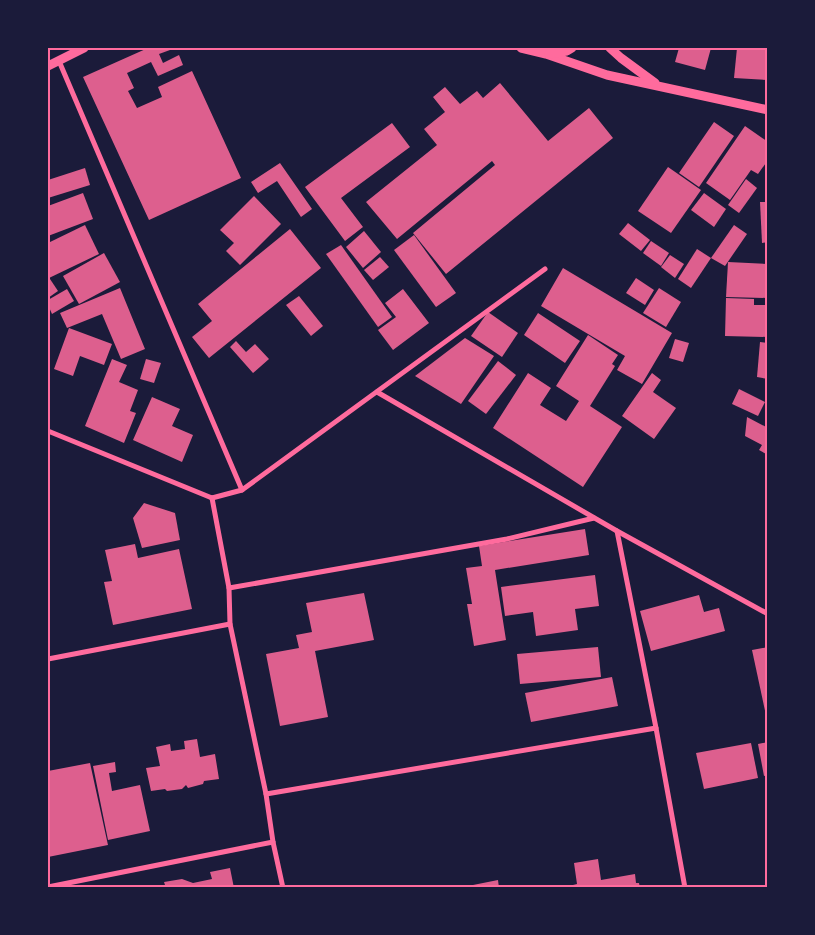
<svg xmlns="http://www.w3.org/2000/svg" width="815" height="935" font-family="'Titillium Web',sans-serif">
	<rect width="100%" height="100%" fill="#1b1b3a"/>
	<g fill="#dd5f8e">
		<path d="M148,48H169L170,50L159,54L163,63L179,55L183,65L158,76L151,62L127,73L134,88L128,91L137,108L162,97L158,87L192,71L241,178L149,220L83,77Z"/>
		<path d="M679,48H711L705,70L675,62Z"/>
		<path d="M737,48H768V80L734,78Z"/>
		<path d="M500,83L548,141L589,108L613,138L446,274L413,233L495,165L492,161L397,239L366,202L437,145L424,129L445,112L433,97L445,87L460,104L477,91L483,98Z"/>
		<path d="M714,122L734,136L699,187L679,173Z"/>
		<path d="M392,123L410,147L341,198L363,227L345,241L305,187Z"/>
		<path d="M745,126L768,142V160L758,174L751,170L730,200L706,183Z"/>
		<path d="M280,163L312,209L301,217L277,181L258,193L251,182Z"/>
		<path d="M668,167L701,190L671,233L638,211Z"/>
		<path d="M85,168L90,185L48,198V180Z"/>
		<path d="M746,179L757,188L739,213L728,205Z"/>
		<path d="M83,193L93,219L48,236V206Z"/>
		<path d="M704,193L726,209L714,227L691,210Z"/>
		<path d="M254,196L281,224L240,265L226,251L234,243L220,230Z"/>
		<path d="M760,202H768V242L762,243Z"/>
		<path d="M628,223L650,240L641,251L619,234Z"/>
		<path d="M85,225L99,254L49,278L48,275V243Z"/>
		<path d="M734,225L747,234L725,266L711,258Z"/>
		<path d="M290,229L321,268L209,358L192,337L212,321L198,304Z"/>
		<path d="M364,231L381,252L363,268L346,247Z"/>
		<path d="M414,235L456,293L436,307L394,250Z"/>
		<path d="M651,241L669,253L661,266L643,253Z"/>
		<path d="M341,245L392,317L378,327L326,254Z"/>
		<path d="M697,249L711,258L691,288L678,279Z"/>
		<path d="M104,253L120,282L79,304L63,276Z"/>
		<path d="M670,255L684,264L675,278L661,267Z"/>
		<path d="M380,257L389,267L373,280L364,270Z"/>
		<path d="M728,262L768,264V298L726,297Z"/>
		<path d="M563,268L672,333L642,384L617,370L625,356L541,306Z"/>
		<path d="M636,278L654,290L645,305L626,293Z"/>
		<path d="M50,279L58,291L48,298V280Z"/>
		<path d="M120,288L145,349L121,359L102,314L67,328L60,313Z"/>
		<path d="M659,288L681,302L666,327L643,313Z"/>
		<path d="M67,289L74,301L52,314L48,305V300Z"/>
		<path d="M403,289L429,323L393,350L378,330L396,317L385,303Z"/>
		<path d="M299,296L323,326L311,336L286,305Z"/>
		<path d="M726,298L754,299V305H768V337L725,336Z"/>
		<path d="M488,312L518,333L502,357L471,336Z"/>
		<path d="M538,313L580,341L565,363L524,335Z"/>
		<path d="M69,328L112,344L104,365L80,356L73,376L54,369Z"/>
		<path d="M588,335L618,355L612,364L615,366L590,406L622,427L583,487L493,428L528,373L551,388L540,405L566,421L579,401L556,386Z"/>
		<path d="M465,338L494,356L461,404L415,376Z"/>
		<path d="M675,339L689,343L683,362L669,358Z"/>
		<path d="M236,341L246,352L255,344L269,359L253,373L230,347Z"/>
		<path d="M760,342L768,343V379L757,377Z"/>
		<path d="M112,359L127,365L119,382L138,390L130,411L136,413L124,443L85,426Z"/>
		<path d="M146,359L161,363L154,383L140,379Z"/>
		<path d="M498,361L516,375L486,414L468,401Z"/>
		<path d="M652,373L661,380L653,392L676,408L654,439L622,416Z"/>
		<path d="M739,389L765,402L758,416L732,404Z"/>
		<path d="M152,397L180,409L172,426L193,435L182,462L133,440Z"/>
		<path d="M747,417L768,428V455L759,450L762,445L745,436Z"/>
		<path d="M144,503L175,513L180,540L142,548L133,518Z"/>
		<path d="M585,529L589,555L495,570L506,640L474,646L467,604H472L466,568L482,566L479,546Z"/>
		<path d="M135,544L138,558L179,549L192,609L113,625L104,582L112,581L105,550Z"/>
		<path d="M595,575L599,606L575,609L578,630L536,636L533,612L505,616L501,587Z"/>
		<path d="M364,593L374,640L315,651L328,717L280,726L266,654L299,648L296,635L312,632L306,603Z"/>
		<path d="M699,595L704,612L719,608L725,631L651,651L640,611Z"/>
		<path d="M598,647L601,677L520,684L517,654Z"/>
		<path d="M768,647V720H767L752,650Z"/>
		<path d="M612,677L618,706L531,722L525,693Z"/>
		<path d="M197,739L200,757L215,754L219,779L204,781L203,784L188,788L186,785L182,789L167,791L165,789L151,791L146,768L160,766L156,747L170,744L171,751L185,749L184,741Z"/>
		<path d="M768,742V775L764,776L758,744Z"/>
		<path d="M751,743L758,778L704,789L696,753Z"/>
		<path d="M115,762L116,772L109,773L112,791L140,785L150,831L108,840L93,766Z"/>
		<path d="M90,763L108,845L48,857V771Z"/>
		<path d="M598,859L601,880L635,874L636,883H639L640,888H561L577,884L574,863Z"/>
		<path d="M230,868L234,888H166L164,882L182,879L193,883L212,879L210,872Z"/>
		<path d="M498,880L499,888H463V887Z"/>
	</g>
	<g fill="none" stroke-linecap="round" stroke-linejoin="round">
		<g stroke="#ff6b9d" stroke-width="5">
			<path d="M59,61L242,490"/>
			<path d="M377,392L617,531L768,614"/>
			<path d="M48,431L212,498"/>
			<path d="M212,498L242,490L545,269"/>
			<path d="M212,498L229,588L230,624L266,794L273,842L283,888"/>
			<path d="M617,531L656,728L685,888"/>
			<path d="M229,588L507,539L594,518"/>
			<path d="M48,659L230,624"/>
			<path d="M266,794L656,728"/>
			<path d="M48,887L273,842"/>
		</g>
		<g stroke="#ff6b9d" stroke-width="9">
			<path d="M521,48L546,54L607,75L768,110"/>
			<path d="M610,48L621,58L655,83"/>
			<path d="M549,54L567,51L572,48"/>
			<path d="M48,66L84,48"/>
		</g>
	</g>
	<rect width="815" height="935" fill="none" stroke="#1b1b3a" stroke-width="98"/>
	<rect x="49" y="49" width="717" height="837" fill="none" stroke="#ff6b9d" stroke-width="2"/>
</svg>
